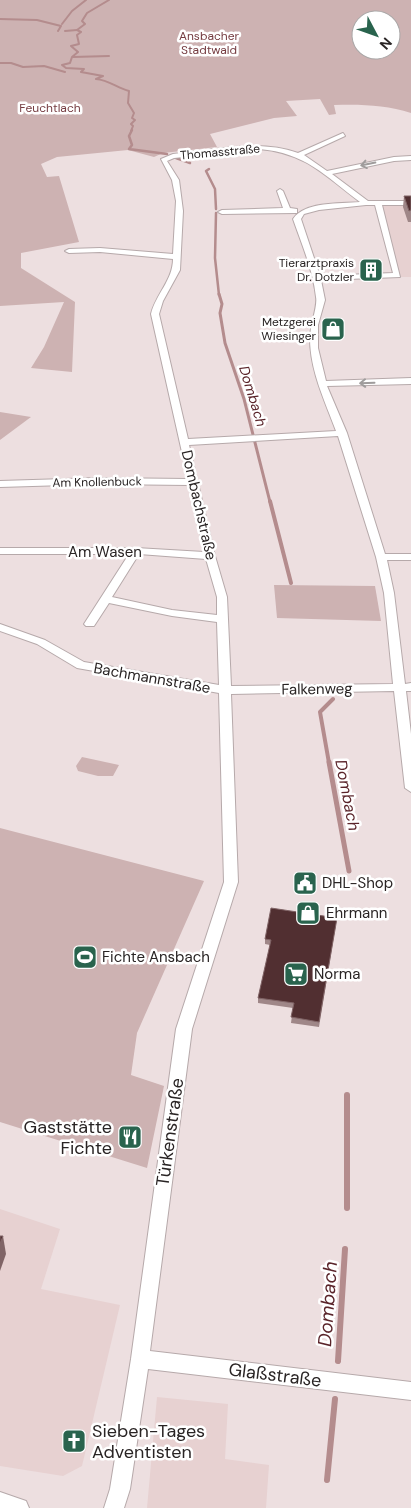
<svg xmlns="http://www.w3.org/2000/svg" width="411" height="1508" font-family="'DM Sans',sans-serif">
	<rect width="100%" height="100%" fill="#eddfe0"/>
	<g fill="#e7d1d1">
		<path d="M411,200V277H393L375,201Z"/>
		<path d="M0,1209L60,1229L41,1289L120,1305L82,1466L63,1476L0,1466Z"/>
		<path d="M157,1397L228,1404L225,1459L269,1465L266,1508H147Z"/>
	</g>
	<g fill="#cdb2b2" fill-rule="evenodd">
		<path d="M0,0H411V113C386,105 361,104 334,105L336,114L329,115L320,99L286,101L297,116L274,118L210,134L217,147L163,153L154,157L128,150L57,157L41,164L47,177L59,176L79,242L21,253V268L75,302L72,372L31,368L44,347L64,302L0,306ZM361,20H391V50H361Z"/>
		<path d="M0,412L31,417L0,440Z"/>
		<path d="M274,585L375,586L381,621L277,618Z"/>
		<path d="M82,757L119,765L113,776H98L78,771L76,766Z"/>
		<path d="M0,828L204,881L137,1033L131,1075L164,1086L147,1168L0,1122Z"/>
	</g>
	<g fill="none" stroke-linecap="round" stroke-linejoin="round">
		<g stroke="#b48c8d" stroke-width="2">
			<path d="M109,0L87,13L82,21L85,24L77,30L81,32L77,35L79,44L71,46L78,52L72,57L70,63L62,65L66,68L84,69L81,72L103,76L96,79C109,80 117,88 129,91L128,103L134,113L132,118L135,120L131,124L133,126L131,131"/>
			<path d="M0,19L37,20L61,26L58,31"/>
			<path d="M62,24L72,11L86,0"/>
			<path d="M65,31L77,30"/>
			<path d="M73,57L109,56"/>
			<path d="M0,63H11L23,67L44,66L65,72"/>
		</g>
		<g stroke="#b48c8d" stroke-width="2.5">
			<path d="M132,130L129,136L132,145L129,149L167,154"/>
			<path d="M176,158L190,163"/>
			<path d="M209,169L206,171L215,189L216,209"/>
			<path d="M216,213L215,258L219,295"/>
		</g>
		<path stroke="#b48c8d" stroke-width="3" d="M219,294L222,304L220,313L225,343L244,399L270,502"/>
		<g stroke="#b48c8d" stroke-width="4">
			<path d="M270,501L291,583"/>
			<path d="M329,763L320,712L333,699"/>
		</g>
		<path stroke="#b48c8d" stroke-width="5" d="M329,762L349,871"/>
		<g stroke="#b48c8d" stroke-width="6">
			<path d="M347,1095V1208"/>
			<path d="M338,1361L345,1249"/>
			<path d="M327,1480L335,1399"/>
		</g>
		<g stroke="#b6a9aa" stroke-width="2">
			<g id="street">
				<path d="M343,133L345,136L304,155L327,171L394,157L411,156V160L394,161L332,174L368,201H411V205H382L400,277L321,280L325,300L318,325V348L326,381L411,378V384L327,386L347,433L385,554H411V560H387L394,593L405,684L411,683V691H406L411,734V792L405,788L394,691L231,694L238,882L192,1029L150,1351L411,1382V1400L148,1369L130,1489L124,1508H104L110,1489L131,1359L176,1029L224,882L219,693L77,668L37,644L0,631V624L45,640L84,662L219,685L217,622L172,616L109,603L94,626H86L84,624L129,554H0V548H136L204,552L189,485L98,484L0,487V481L98,478L188,479L151,314C156,294 173,280 173,259L100,252L69,253L65,251L69,249L100,248L173,254L176,201L172,180L161,159L173,154C215,150 258,139 298,153ZM259,149C306,153 324,175 360,202C340,204 305,201 293,219C302,245 313,270 316,297C318,306 310,325 310,338C310,371 325,401 336,431L188,439L159,314L163,301L180,270L183,211L179,180L167,161L174,158ZM366,205H375L393,273L320,276L301,219L304,214L319,210ZM338,436L376,557L384,593L393,684L231,686L227,597L215,556L189,445ZM139,554L206,559L217,597V615L172,610L112,597Z"/>
				<path d="M280,189L283,191L290,208L297,209V213L222,214L218,212L222,210L283,208L277,191Z"/>
				<path d="M0,1492L26,1501L29,1508H0Z"/>
			</g>
		</g>
		<use href="#street" fill="#fff" fill-rule="evenodd"/>
	</g>
	<g fill="#9f8788">
		<path d="M404,196H411V222H408L403,207Z"/>
		<path d="M337,918L319,1027L291,1023L293,1008L258,1003V998L270,945L265,944V939Z"/>
	</g>
	<path fill="#806466" d="M3,1236L6,1254L0,1271V1244Z"/>
	<g fill="#512f31" stroke="#806466">
		<path d="M404,196H411V210L409,211Z"/>
		<path d="M271,908L337,918L319,1022L291,1017L294,1003L258,998L271,940L265,939Z"/>
		<path d="M0,1236H3L0,1244Z"/>
	</g>
	<defs><path id="oneway-shaft" d="M-6 0H5M1.5-3L5.5 0L1.5 3" fill="none" stroke-width="1.6" stroke-linecap="round" stroke-linejoin="round" transform="scale(1.25)"/></defs>
	<g stroke="#9f9c9c">
		<use href="#oneway-shaft" transform="translate(368 164) rotate(169)"/>
		<use href="#oneway-shaft" transform="translate(367 383) rotate(178)"/>
	</g>
	<defs>
		<g id="building-square" transform="scale(1.25)"><rect x="-9" y="-9" width="18" height="18" rx="4" fill="#29634d" stroke="#fff"/><path d="M-4-6H4V6H1V3H-1V6H-4ZM-2.5-4.3h1.7v1.8h-1.7ZM.8-4.3h1.7v1.8H.8ZM-2.5-1h1.7V.8h-1.7ZM.8-1h1.7V.8H.8Z" fill="#fff"/></g>
		<g id="shop-square" transform="scale(1.25)"><rect x="-9" y="-9" width="18" height="18" rx="4" fill="#29634d" stroke="#fff"/><path d="M-5-2.5h2.3a2.7 3.5 0 0 1 5.4 0H5L5.5 6h-11ZM-1.5-2.5h3a1.5 2.3 0 0 0-3 0Z" fill="#fff"/></g>
		<g id="civic-square" transform="scale(1.25)"><rect x="-9" y="-9" width="18" height="18" rx="4" fill="#29634d" stroke="#fff"/><path d="M-.6-6.5H3V-4.5H.6V-3L4-1V1h2V6H-6V1h2V-1L-.6-3ZM-1.2 2.5V6h2.4V2.5Z" fill="#fff"/></g>
		<g id="stadium-square" transform="scale(1.25)"><rect x="-9" y="-9" width="18" height="18" rx="4" fill="#29634d" stroke="#fff"/><path d="M0-5a6.5 5 0 1 0 0 10a6.5 5 0 1 0 0-10ZM-3.5-1.8h7v3.6h-7Z" fill="#fff"/></g>
		<g id="supermarket-square" transform="scale(1.25)"><rect x="-9" y="-9" width="18" height="18" rx="4" fill="#29634d" stroke="#fff"/><path d="M-6-5.5h2.5l.6 2H6L4.5 2H-2.5L-4.4-4H-6ZM-1.5 3.2a1.3 1.3 0 1 0 .1 0ZM3 3.2a1.3 1.3 0 1 0 .1 0Z" fill="#fff"/></g>
		<g id="restaurant-square" transform="scale(1.25)"><rect x="-9" y="-9" width="18" height="18" rx="4" fill="#29634d" stroke="#fff"/><path d="M-5-6h1v4h1v-4h1v4h1v-4h1v5L-1.5 .5V6h-2V.5L-5-1ZM5-6V6H3V1.5H1.5Q1.5-4 5-6Z" fill="#fff"/></g>
		<g id="church-square" transform="scale(1.25)"><rect x="-9" y="-9" width="18" height="18" rx="4" fill="#29634d" stroke="#fff"/><path d="M-1.2-6h2.4v3.5h3.3v2.4h-3.3V6h-2.4V-.1h-3.3v-2.4h3.3Z" fill="#fff"/></g>
	</defs>
	<g fill-rule="evenodd">
		<use href="#building-square" x="371" y="270"/>
		<use href="#shop-square" x="333" y="329"/>
		<use href="#civic-square" x="305" y="883"/>
		<use href="#shop-square" x="308" y="913"/>
		<use href="#stadium-square" x="85" y="957"/>
		<use href="#supermarket-square" x="296" y="974"/>
		<use href="#restaurant-square" x="130" y="1137"/>
		<use href="#church-square" x="74" y="1441"/>
	</g>
	<g text-anchor="middle" stroke-width="5" stroke-linejoin="round" paint-order="stroke">
		<g font-size="12" fill="#753c41" stroke="#fff">
			<text x="209" y="40">Ansbacher<tspan x="209" dy="14">Stadtwald</tspan></text>
			<text x="50" y="112">Feuchtlach</text>
		</g>
		<g font-size="12" fill="#292424" stroke="#fff">
			<text transform="translate(220 152) rotate(-5)" y="4">Thomasstraße</text>
			<text transform="translate(97 482) rotate(-1)" y="4">Am Knollenbuck</text>
		</g>
		<g font-size="12" fill="#292424" stroke="#fff" text-anchor="end">
			<text x="354" y="267">Tierarztpraxis<tspan x="354" dy="14">Dr. Dotzler</tspan></text>
			<text x="316" y="326">Metzgerei<tspan x="316" dy="14">Wiesinger</tspan></text>
		</g>
		<g font-size="14" font-style="italic" fill="#5a242a" stroke="#fff">
			<text transform="translate(253 396) rotate(73)" y="5">Dombach</text>
		</g>
		<g font-size="15" fill="#292424" stroke="#fff">
			<text transform="translate(199 505) rotate(77)" y="5">Dombachstraße</text>
			<text x="105" y="557">Am Wasen</text>
			<text transform="translate(152 678) rotate(10)" y="5">Bachmannstraße</text>
			<text transform="translate(317 689) rotate(-1)" y="5">Falkenweg</text>
		</g>
		<g font-size="15" fill="#292424" stroke="#fff" text-anchor="start">
			<text x="322" y="888">DHL-Shop</text>
			<text x="326" y="918">Ehrmann</text>
			<text x="102" y="962">Fichte Ansbach</text>
			<text x="314" y="979">Norma</text>
		</g>
		<g font-size="16" font-style="italic" fill="#5a242a" stroke="#fff">
			<text transform="translate(348 795) rotate(79)" y="6">Dombach</text>
		</g>
		<g font-size="18" fill="#292424" stroke="#fff" text-anchor="end">
			<text x="112" y="1133">Gaststätte<tspan x="112" dy="21">Fichte</tspan></text>
			<text x="92" y="1437" text-anchor="start">Sieben-Tages<tspan x="92" dy="21">Adventisten</tspan></text>
		</g>
		<g font-size="18" fill="#292424" stroke="#fff">
			<text transform="translate(170 1132) rotate(-82)" y="6">Türkenstraße</text>
			<text transform="translate(275 1375) rotate(7)" y="6">Glaßstraße</text>
		</g>
		<g font-size="19" font-style="italic" fill="#5a242a" stroke="#fff">
			<text transform="translate(327 1304) rotate(-86)" y="7">Dombach</text>
		</g>
	</g>
	<g transform="translate(376 35) rotate(131)"><circle r="24" fill="#ffffff" stroke="#a9a7a7"/>
	<path d="M0-4L9 19L0 12L-9 19Z" fill="#29634d"/>
	<text y="-8" font-size="14" font-weight="bold" text-anchor="middle" fill="#292424">N</text>
	</g>
</svg>
